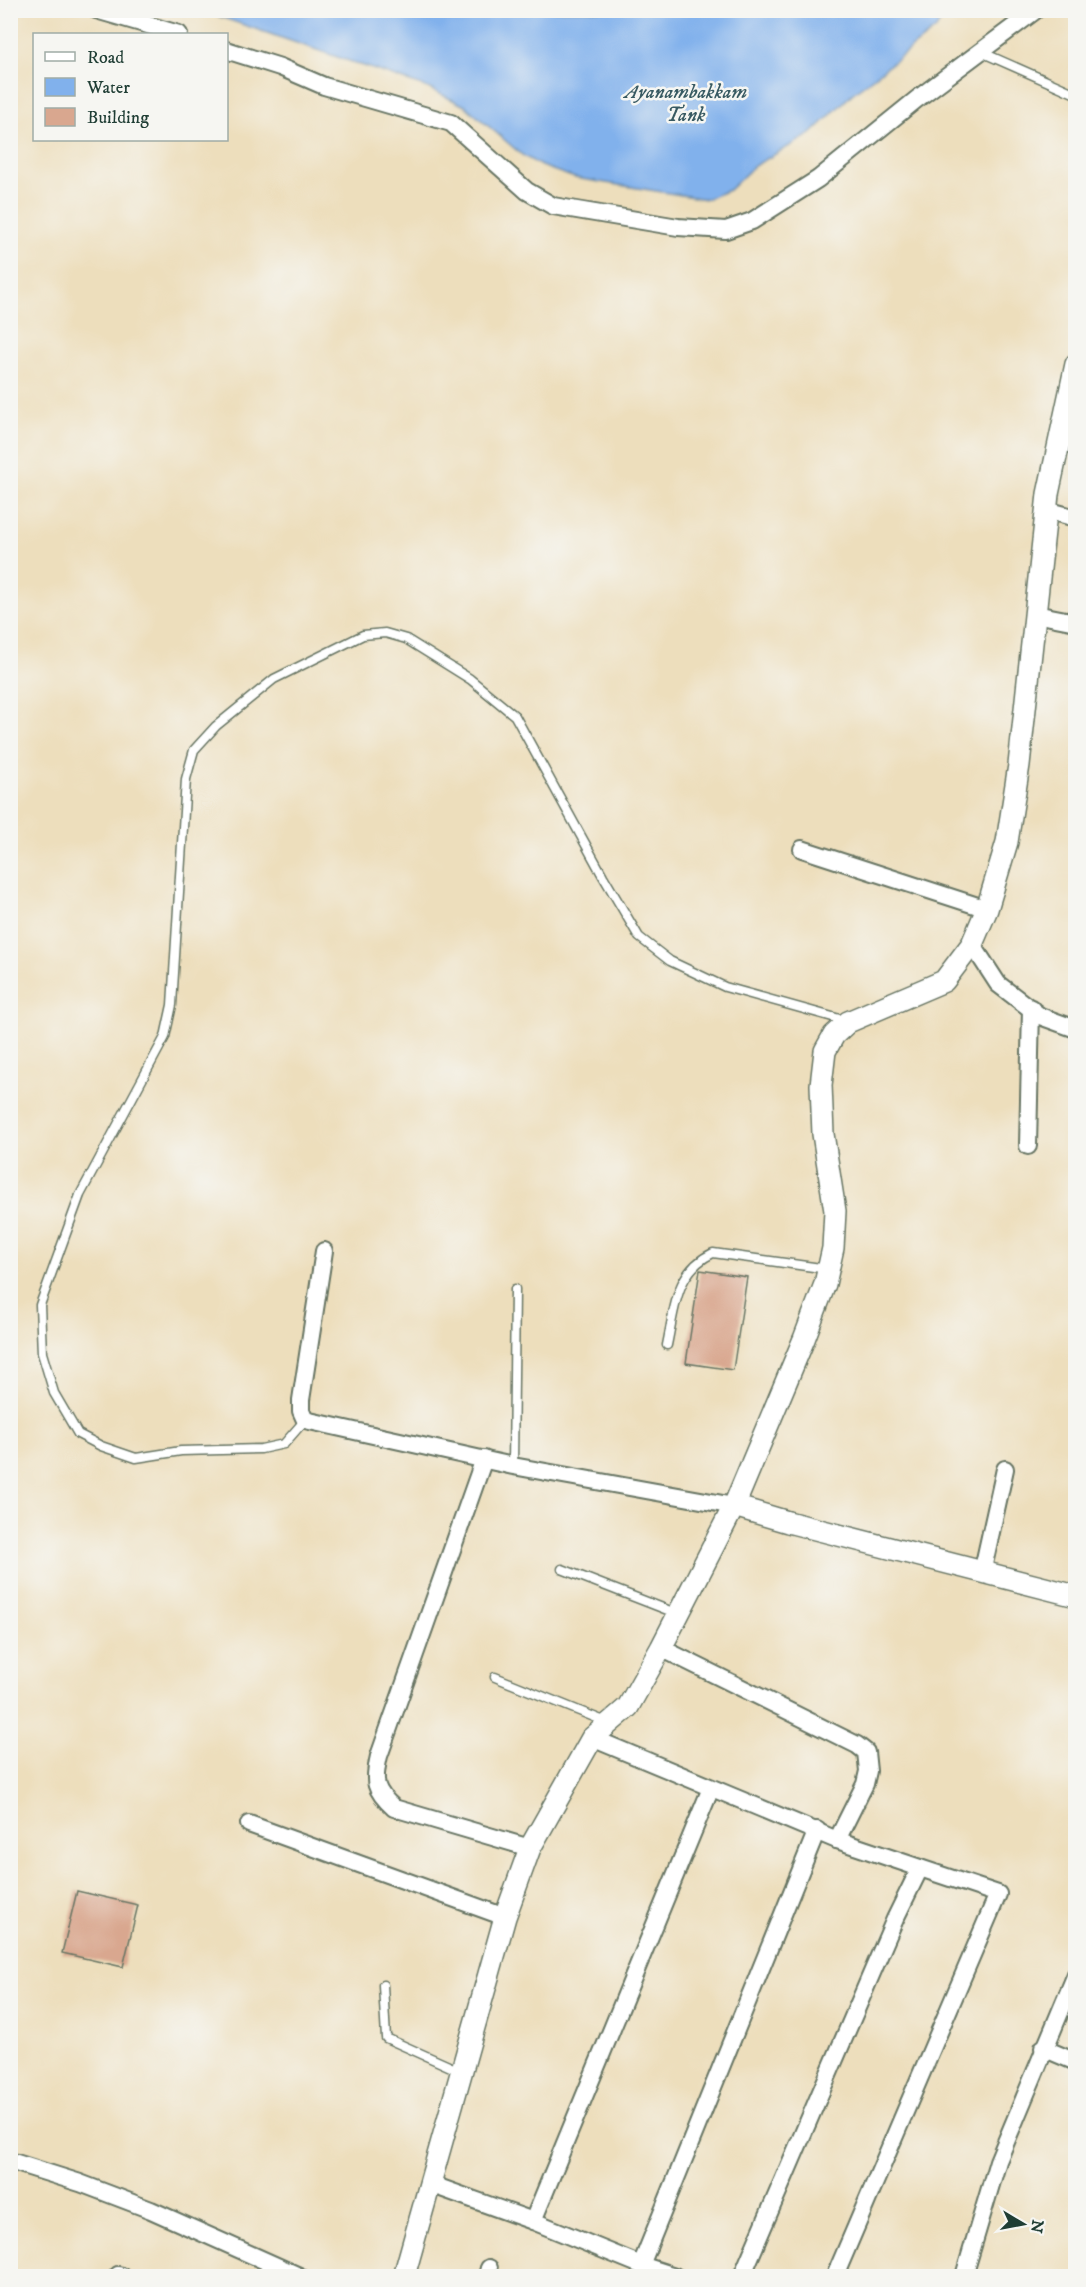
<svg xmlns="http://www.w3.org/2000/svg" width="1086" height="2287" font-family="'IM FELL DW Pica',serif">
	<rect width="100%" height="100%" fill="#f6f6f2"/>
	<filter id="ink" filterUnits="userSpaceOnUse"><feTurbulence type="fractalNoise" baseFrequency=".0167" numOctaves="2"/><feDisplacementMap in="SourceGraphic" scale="12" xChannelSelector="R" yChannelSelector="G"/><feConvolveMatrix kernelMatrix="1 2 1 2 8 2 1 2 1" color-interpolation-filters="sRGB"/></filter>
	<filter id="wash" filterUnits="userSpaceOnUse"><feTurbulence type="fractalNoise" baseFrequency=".008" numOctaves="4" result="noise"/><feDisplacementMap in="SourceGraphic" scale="24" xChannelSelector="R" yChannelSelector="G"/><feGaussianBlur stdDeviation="1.35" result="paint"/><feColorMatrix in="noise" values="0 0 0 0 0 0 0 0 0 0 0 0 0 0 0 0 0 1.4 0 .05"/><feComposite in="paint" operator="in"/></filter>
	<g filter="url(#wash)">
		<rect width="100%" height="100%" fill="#eddebc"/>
		<path fill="#81b1ec" stroke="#507790" stroke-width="1.5" d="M203,11L943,10V11L942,18L936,29L852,94L811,134L754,166L729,190L706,199L575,178L541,166L522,155L465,106L428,88Z"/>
		<g id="blocks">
			<g fill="#d9a78f">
				<path d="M700,1270L747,1277L733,1370L686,1363Z"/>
				<path d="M77,1891L138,1905L123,1967L62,1953Z"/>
			</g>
		</g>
	</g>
	<g filter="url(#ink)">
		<use href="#blocks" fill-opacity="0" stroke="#677564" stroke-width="1.5"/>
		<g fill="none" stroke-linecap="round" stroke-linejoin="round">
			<g stroke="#677564" stroke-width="11">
				<g id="service">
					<path d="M981,52L1076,94"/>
					<path d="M667,1345C675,1308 675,1271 713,1253L828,1269"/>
					<path d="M305,1420L284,1444L261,1449L181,1451L136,1458L101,1446L78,1434L54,1393L42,1353L40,1305L80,1195L165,1037L172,1005L186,779L194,750L216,726L274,679L363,635L385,633L406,639L470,679L515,716L603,876L639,937L670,961L725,987L847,1021"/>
					<path d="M513,1466L515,1289"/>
					<path d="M562,1569L678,1614"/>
					<path d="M495,1677L609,1723"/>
					<path d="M383,1985L386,2038L462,2072"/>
				</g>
			</g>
			<g stroke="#677564" stroke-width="20">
				<g id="minor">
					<path d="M96,10L179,34"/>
					<path d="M226,50L280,67L324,86L451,123L527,191L553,206L678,227L726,230L752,221L818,179L917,99L1036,10"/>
					<path d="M1046,510L1076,518"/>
					<path d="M1035,614L1076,622"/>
					<path d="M802,849L987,909"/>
					<path d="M972,944L998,984L1040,1016L1076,1029"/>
					<path d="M1028,1146L1031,1008"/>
					<path d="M324,1251L301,1400V1411L305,1420L513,1466L734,1506"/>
					<path d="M484,1459L379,1756C373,1782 374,1790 394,1808L530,1848"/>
					<path d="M982,1573L1005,1469"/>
					<path d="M661,1648L857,1745L866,1752L868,1771L865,1784L837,1840"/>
					<path d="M592,1738L837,1840L920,1868L895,1919L742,2276"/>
					<path d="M249,1824L505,1917"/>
					<path d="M1043,2048L1076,2062"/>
					<path d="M10,2161L80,2183L151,2210L299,2276"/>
					<path d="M430,2184L533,2221L641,2265L675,2276"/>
					<path d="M533,2221L711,1788"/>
					<path d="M641,2265L817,1830"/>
					<path d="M118,2275L122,2276"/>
					<path d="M487,2276L489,2268"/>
					<path d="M835,2276L998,1894L920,1868"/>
					<path d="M964,2276L998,2161L1076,1974"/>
				</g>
			</g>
			<g stroke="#677564" stroke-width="24">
				<g id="tertiary">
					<path d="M734,1506L788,1522L1076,1596"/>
					<path d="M404,2276L505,1917L530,1848L592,1738L628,1707L661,1648L734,1506L804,1339L825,1284L833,1248L835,1211L823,1134L821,1085L825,1051L834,1035L848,1022L944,981L972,944L987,909L1007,842L1019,765L1048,494L1076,364"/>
				</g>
			</g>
			<use href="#service" stroke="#fff" stroke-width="8"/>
			<use href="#minor" stroke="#fff" stroke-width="16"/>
			<use href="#tertiary" stroke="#fff" stroke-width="21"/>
		</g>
	</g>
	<g text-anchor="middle" stroke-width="5" stroke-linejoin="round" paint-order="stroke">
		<g font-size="20" font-style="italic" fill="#385a62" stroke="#f6f6f2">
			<text x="686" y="98">Ayanambakkam<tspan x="686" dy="23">Tank</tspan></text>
		</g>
	</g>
	<rect width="1086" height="2287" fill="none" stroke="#f6f6f2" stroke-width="36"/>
	<rect x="33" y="33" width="195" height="108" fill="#f6f6f2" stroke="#a0aca6" stroke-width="1.5"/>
	<rect x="45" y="52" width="30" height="9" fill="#ffffff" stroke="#a0aca6" stroke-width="1.5"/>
	<text x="87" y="63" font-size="18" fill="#1f3d34">Road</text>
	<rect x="45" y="78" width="30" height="18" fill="#81b1ec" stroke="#a0aca6" stroke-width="1.5"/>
	<text x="87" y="93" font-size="18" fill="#1f3d34">Water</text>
	<rect x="45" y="108" width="30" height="18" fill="#d9a78f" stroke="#a0aca6" stroke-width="1.5"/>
	<text x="87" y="123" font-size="18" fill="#1f3d34">Building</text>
	<g transform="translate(1023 2224) rotate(100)" stroke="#f6f6f2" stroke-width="4.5" paint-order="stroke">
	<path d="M0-4.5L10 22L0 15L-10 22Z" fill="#1f3d34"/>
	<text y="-9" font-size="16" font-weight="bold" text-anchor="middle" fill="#1f3d34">N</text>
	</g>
</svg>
